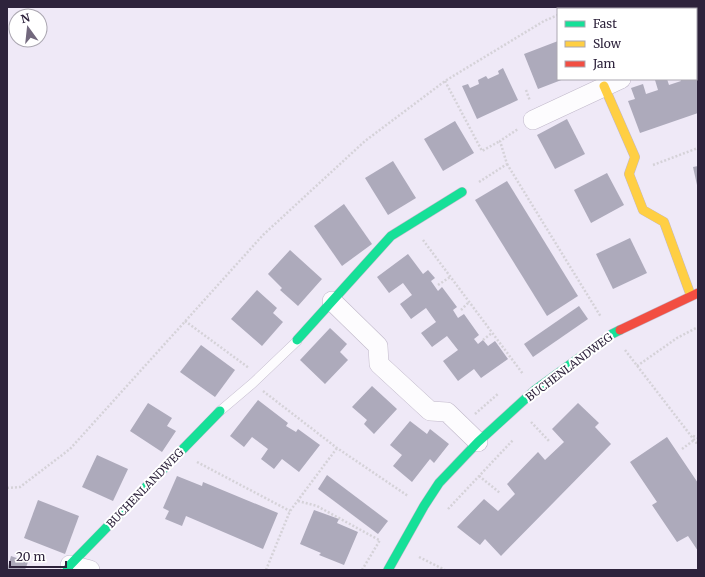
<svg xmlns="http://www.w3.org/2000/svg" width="705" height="577" font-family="Merriweather,serif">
	<rect width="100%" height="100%" fill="#efe9f7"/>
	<g fill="#adaabb">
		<path d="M630,7H675L676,9H631Z"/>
		<path d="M558,41V79H564L538,89L524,54Z"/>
		<path d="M503,68L518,100L477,119L462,86L468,84L470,88L479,84L478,80L486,76L488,79L499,74L498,71Z"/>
		<path d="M698,74V113L640,133L628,101L635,99L631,88L643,84L646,94L658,90L655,80L658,79H667L669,85L681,81L680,79H696V75Z"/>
		<path d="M567,119L585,154L555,169L537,135Z"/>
		<path d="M455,121L474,153L443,171L424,139Z"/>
		<path d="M393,161L416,198L388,215L365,178Z"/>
		<path d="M698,166V184L697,185L693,167Z"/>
		<path d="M607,173L624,205L591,223L574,190Z"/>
		<path d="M507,181L578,296L547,316L475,200Z"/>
		<path d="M344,204L372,244L342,266L314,226Z"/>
		<path d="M630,238L647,273L613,289L596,254Z"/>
		<path d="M290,250L322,279L298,306L280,290L282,288L268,274Z"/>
		<path d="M408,254L423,274L428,270L435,278L431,281L438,291L442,287L457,307L453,310L458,318L464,314L479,335L474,339L478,344L483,340L488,346L495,341L508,359L481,378L474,369L458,381L443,361L458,350L447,336L432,347L421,333L436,322L426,308L411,319L400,304L412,295L403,283L389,293L377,277Z"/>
		<path d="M257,290L277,308L273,313L283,322L262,346L231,319Z"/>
		<path d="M579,306L588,319L533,357L524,344Z"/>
		<path d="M330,328L347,344L340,352L348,360L325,384L300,360Z"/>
		<path d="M201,345L235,370L215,397L180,372Z"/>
		<path d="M372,386L397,409L374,434L364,424L367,420L352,407Z"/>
		<path d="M258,400L288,423L286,426L296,432L298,429L320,445L299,472L282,459L274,469L261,459L268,449L252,437L244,447L230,436Z"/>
		<path d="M148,403L172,418L167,426L176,431L162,452L130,431Z"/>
		<path d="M578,403L599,423L595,427L611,444L501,556L485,539L480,545L457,527L484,499L498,511L515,494L507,484L538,452L545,460L564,442L552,429Z"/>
		<path d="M410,421L427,434L430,429L449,444L434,463L430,459L412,482L393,466L402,455L390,445Z"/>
		<path d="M667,437L698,483V551L688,536L677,542L652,505L657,502L630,462Z"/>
		<path d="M97,455L128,469L113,501L82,487Z"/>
		<path d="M327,475L388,521L378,534L318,489Z"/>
		<path d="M177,476L202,486L203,482L278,513L263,549L186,516L182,526L165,519L169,511L163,508Z"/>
		<path d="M38,500L79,516L65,554L24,538Z"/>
		<path d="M314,510L339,519L337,523L358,532L344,565L319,555L321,553L300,544Z"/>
		<path d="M11,556L28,562L25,570H7Z"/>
	</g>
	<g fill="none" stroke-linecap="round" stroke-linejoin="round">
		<g stroke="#c0b8ca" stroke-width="10">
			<path id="lane" d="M220,411L253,383L297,341"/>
		</g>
		<g stroke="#c0b8ca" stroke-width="20">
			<g id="street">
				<path d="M696,51H698"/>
				<path d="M533,120L621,79"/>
				<path d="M332,301L378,346L379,364L430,411L447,412L478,442"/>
				<path d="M70,565L90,570"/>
			</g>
		</g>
		<g stroke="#c0b8ca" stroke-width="10">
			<g id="fast">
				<path d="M297,340L391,236L462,192"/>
				<path d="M67,570L70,565L220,411"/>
				<path d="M388,570L424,506L439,483L478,442L535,390L612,334L620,330"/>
			</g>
		</g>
		<g stroke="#c0b8ca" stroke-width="10">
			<path id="slow" d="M604,86L635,157L629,174L643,210L664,222L691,296"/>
		</g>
		<g stroke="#c0b8ca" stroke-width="10">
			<path id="jam" d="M620,330L698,293"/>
		</g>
		<g stroke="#d5d2d8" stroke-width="2.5" stroke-dasharray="2 2" stroke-linecap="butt">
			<path d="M574,9L579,7"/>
			<path d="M445,81L482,151L500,141"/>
			<path d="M526,90L530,101"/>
			<path d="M507,164L601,317"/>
			<path d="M653,165L698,148"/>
			<path d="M479,182L507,164L500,141L518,129"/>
			<path d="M423,240L523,374"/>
			<path d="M438,285L450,277"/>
			<path d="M461,310L469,302"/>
			<path d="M185,321L249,368"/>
			<path d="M483,340L492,333"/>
			<path d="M625,350L698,445"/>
			<path d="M637,366L677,338L698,327"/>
			<path d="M263,391L337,448L408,496"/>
			<path d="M475,414L499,393"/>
			<path d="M531,422L549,441"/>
			<path d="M693,436L698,438"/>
			<path d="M682,449L694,440"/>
			<path d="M197,462L290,511"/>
			<path d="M479,476L500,493"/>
			<path d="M7,488L20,487L70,449L263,235L365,141L445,81L544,21L558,15"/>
			<path d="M298,501L317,506L379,540"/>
			<path d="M448,509L513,440"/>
			<path d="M419,557L445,570"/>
			<path d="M266,570L290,511L337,448"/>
			<path d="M362,570L380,540"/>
		</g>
		<use href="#lane" stroke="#fdfcfe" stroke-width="9"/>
		<use href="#street" stroke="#fdfcfe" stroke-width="19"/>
		<use href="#fast" stroke="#16e098" stroke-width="9"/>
		<use href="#slow" stroke="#ffcf43" stroke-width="9"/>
		<use href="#jam" stroke="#f24e42" stroke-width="9"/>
	</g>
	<g text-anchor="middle" stroke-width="4" stroke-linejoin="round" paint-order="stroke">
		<g font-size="11" fill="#2e233c" stroke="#fff">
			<text transform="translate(569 367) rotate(-37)" y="4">BUCHENLANDWEG</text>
			<text transform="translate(145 488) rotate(-46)" y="4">BUCHENLANDWEG</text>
		</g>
	</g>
	<rect width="705" height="577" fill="none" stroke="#2e233c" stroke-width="16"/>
	<rect x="557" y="8" width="140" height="72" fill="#ffffff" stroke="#aba7b1"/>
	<rect x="565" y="21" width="20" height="6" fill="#16e098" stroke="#aba7b1"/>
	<text x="593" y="28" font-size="12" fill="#2e233c">Fast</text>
	<rect x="565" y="41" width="20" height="6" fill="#ffcf43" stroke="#aba7b1"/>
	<text x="593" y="48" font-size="12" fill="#2e233c">Slow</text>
	<rect x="565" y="61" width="20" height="6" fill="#f24e42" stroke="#aba7b1"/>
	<text x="593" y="68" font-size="12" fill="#2e233c">Jam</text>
	<g transform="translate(28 28) rotate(345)"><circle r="19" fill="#ffffff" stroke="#aba7b1"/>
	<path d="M0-3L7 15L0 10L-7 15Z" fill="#72687d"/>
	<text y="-6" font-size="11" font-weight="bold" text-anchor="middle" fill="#2e233c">N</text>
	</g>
	<path d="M10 561v6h56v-6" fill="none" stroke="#2e233c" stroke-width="2"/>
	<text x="16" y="561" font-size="12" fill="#2e233c" stroke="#ffffff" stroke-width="3" paint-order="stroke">20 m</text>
</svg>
